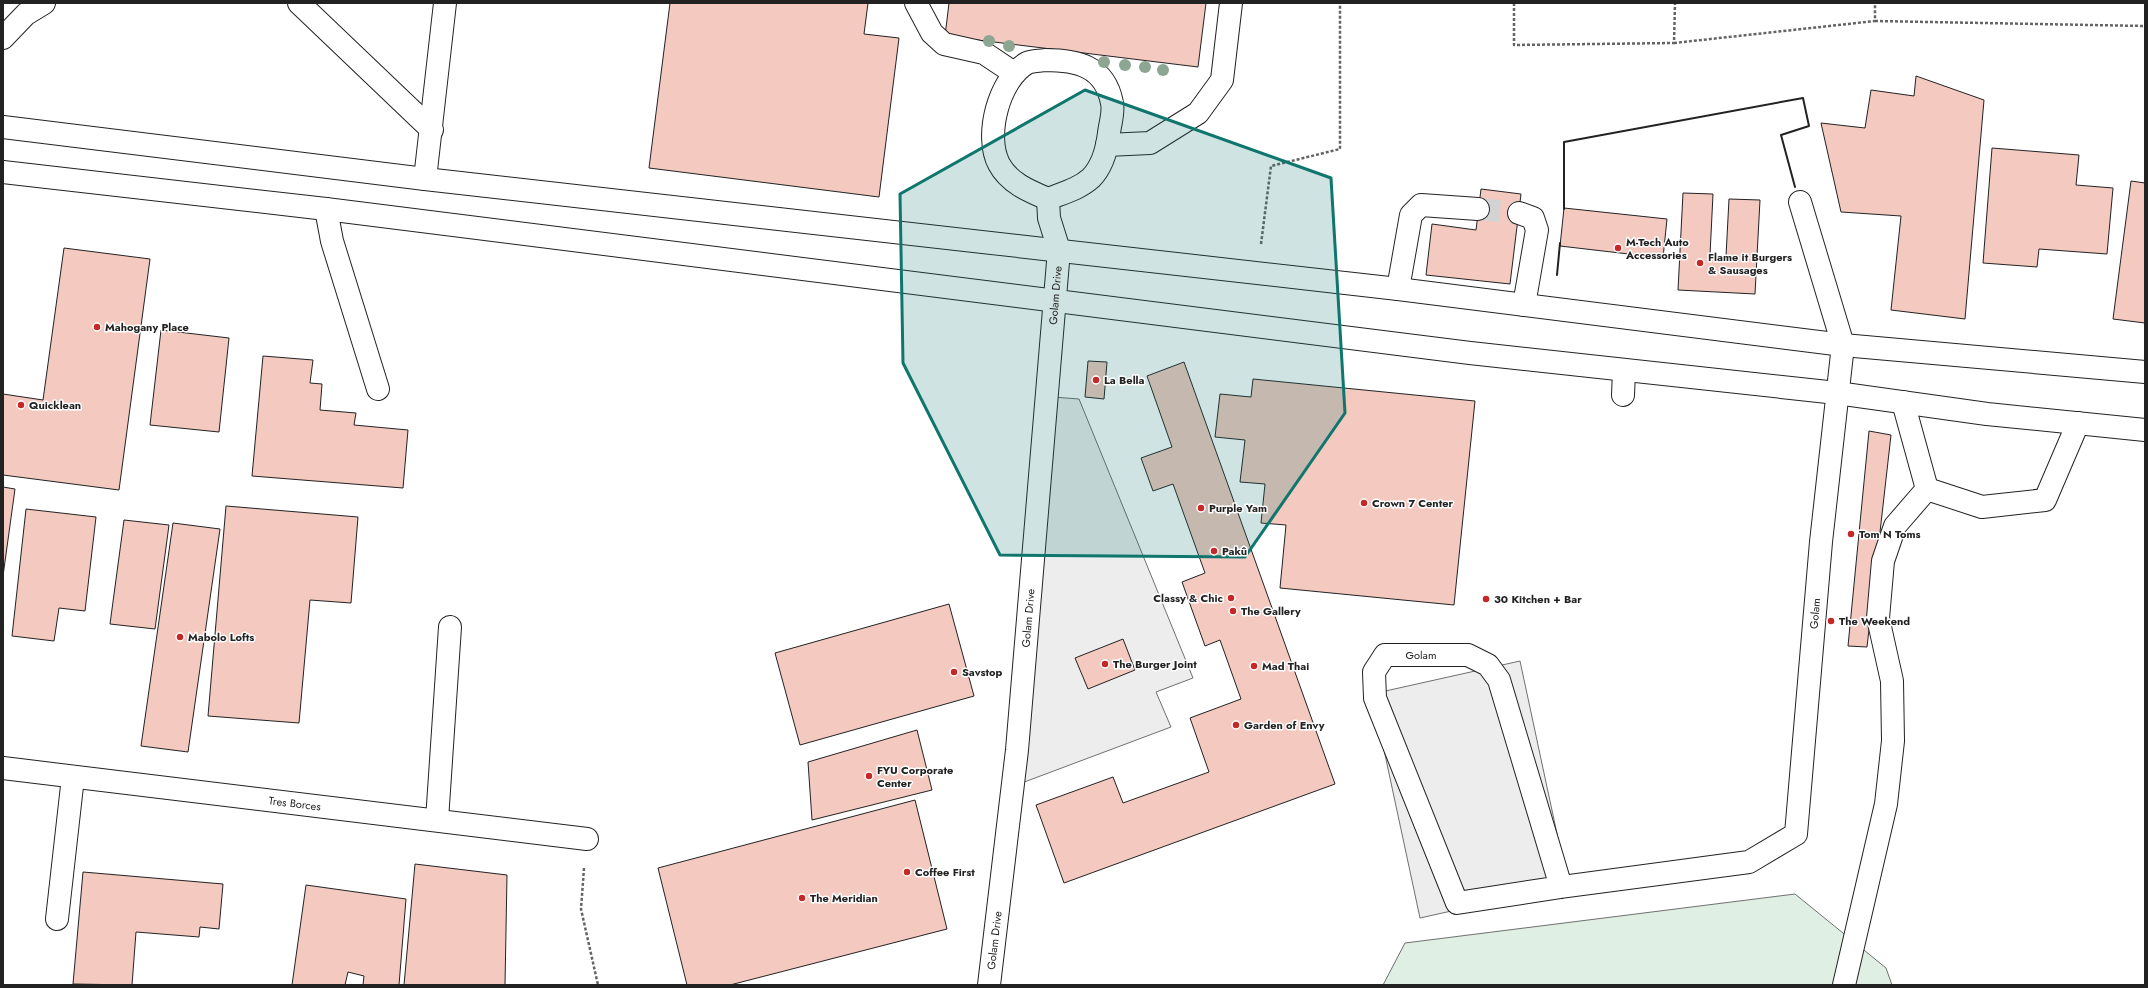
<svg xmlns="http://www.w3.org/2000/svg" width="2148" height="988" font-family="Jost,sans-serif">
	<rect width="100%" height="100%" fill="#fff"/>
	<path fill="#e0efe3" stroke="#6f6f6f" d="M1795,894L1886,968L1892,985H1383L1405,943Z"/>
	<g fill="#ededed" stroke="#6f6f6f">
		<path d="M1053,397L1079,399L1193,678L1156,692L1171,727L1019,784Z"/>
		<path d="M1520,661L1568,885L1420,918L1372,694Z"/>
	</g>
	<g fill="#f3c9c0" stroke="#222">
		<path d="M670,3H868L864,34L899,38L879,197L649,168Z"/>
		<path d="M949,3H1206L1198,67L945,36Z"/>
		<path d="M1916,76L1984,100L1965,319L1891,310L1901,216L1841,212L1821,123L1865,128L1871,90L1914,96Z"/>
		<path d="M1992,148L2079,155L2076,185L2113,188L2107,254L2039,249L2037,267L1983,263Z"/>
		<path d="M2131,181L2145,183V323L2113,319Z"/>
		<path d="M1481,189L1521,194L1510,284L1426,275L1432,224L1476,230Z"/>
		<path d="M1683,193L1713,194L1710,255L1726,256L1729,199L1760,200L1755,294L1678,290Z"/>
		<path d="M1564,208L1667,219L1663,258L1560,246Z"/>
		<path d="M64,248L150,259L119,490L3,475V394L43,400Z"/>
		<path d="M161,330L229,338L219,432L150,425Z"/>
		<path d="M263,356L313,360L310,383L322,384L320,410L356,413L354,425L408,430L403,488L252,476Z"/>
		<path d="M1088,361L1107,362L1104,399L1085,397Z"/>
		<path d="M1184,362L1335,784L1064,883L1036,805L1113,777L1123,803L1209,772L1190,718L1241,699L1220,640L1205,646L1182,582L1205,573L1173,484L1153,491L1141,458L1172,447L1147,376Z"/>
		<path d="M1253,379L1475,401L1454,605L1280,588L1286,525L1261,523L1265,484L1240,482L1245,440L1215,437L1220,394L1251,397Z"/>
		<path d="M1869,431L1891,435L1867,647L1848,646Z"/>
		<path d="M3,487L15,489L3,576Z"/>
		<path d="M226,506L358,517L351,603L310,600L299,723L208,716Z"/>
		<path d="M26,509L96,517L85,611L59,608L54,641L12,636Z"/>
		<path d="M124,520L169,525L155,629L110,624Z"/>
		<path d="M173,523L220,529L188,752L141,746Z"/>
		<path d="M949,604L974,696L800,745L775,653Z"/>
		<path d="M1123,639L1135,670L1088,689L1075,658Z"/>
		<path d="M917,730L932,790L812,820L808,762Z"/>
		<path d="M915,800L947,929L730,985H687L658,868Z"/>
		<path d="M415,864L507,875L505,985H404Z"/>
		<path d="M83,872L223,884L219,929L200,927L199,937L136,932L132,985L73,984Z"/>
		<path d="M306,885L406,899L399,985H363L364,976L348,972L345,985H292Z"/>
	</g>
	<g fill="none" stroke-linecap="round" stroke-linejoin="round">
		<path stroke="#d3d3d3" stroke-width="22" stroke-dasharray="22 11" stroke-linecap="butt" d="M1478,209L1519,213"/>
		<g stroke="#222" stroke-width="24">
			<g id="minor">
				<path d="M299,3L432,130"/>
				<path d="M916,3L932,33L944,44L984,53L1014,73"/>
				<path d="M3,38L26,14L44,3"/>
				<path d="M1045,60C1077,60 1105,66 1112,103C1114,112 1110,124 1109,133C1107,149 1103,166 1091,178C1079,189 1063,193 1048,199C1029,191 1009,183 999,164C984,136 999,79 1027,63C1032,61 1039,61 1045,60Z"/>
				<path d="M1107,145L1150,143L1198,113L1222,80L1231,3"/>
				<path d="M425,179L445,3"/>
				<path d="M326,209L332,241L378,389"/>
				<path d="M1519,213L1533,218L1537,230L1524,305"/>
				<path d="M1398,289L1411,215L1421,205L1478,209"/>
				<path d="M1623,395L1624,371"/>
				<path d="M1903,402L1927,489"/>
				<path d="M1927,489L1982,507L2045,500L2078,423"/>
				<path id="s1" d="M3,768L587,839"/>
				<path d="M437,820L450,627"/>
				<path id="s2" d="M1561,887L1499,680L1488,665L1468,655H1385L1374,672L1375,698L1457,903L1561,887L1749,862L1796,834L1821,542L1843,345L1800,202"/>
				<path d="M57,919L73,777"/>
				<path id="s3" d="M989,985L1017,750L1059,250L1049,218L1048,199"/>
				<path d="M1844,985L1886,804L1893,741L1892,681L1878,618L1883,561L1895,526L1927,489"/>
			</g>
		</g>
		<g stroke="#222" stroke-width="24">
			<g id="major">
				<path d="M3,127L425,179L1398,289L1843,345L2145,372"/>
				<path d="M3,172L326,209L1470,353L1837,393L1987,414L2145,430"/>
			</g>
		</g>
		<g stroke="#646464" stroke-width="2.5" stroke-dasharray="3 2" stroke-linecap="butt">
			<path d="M1514,3V45L1674,43L1675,3"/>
			<path d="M1875,21L2145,26"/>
			<path d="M1674,43L1875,21V3"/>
			<path d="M1261,244L1271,166L1340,149V3"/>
			<path d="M584,868L581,909L598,985"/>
		</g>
		<use href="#minor" stroke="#fff" stroke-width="22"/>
		<use href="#major" stroke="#fff" stroke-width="22"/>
		<g stroke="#222" stroke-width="2">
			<path d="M1564,209V142L1803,98L1809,126L1781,135L1795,187"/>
			<path d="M1557,275L1560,243"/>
		</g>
	</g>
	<g fill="#8da692">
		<circle cx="989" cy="41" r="6"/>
		<circle cx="1009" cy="46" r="6"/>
		<circle cx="1104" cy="62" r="6"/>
		<circle cx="1125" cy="65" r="6"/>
		<circle cx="1145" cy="67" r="6"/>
		<circle cx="1163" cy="70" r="6"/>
	</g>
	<path fill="#0f766e" fill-opacity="0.2" stroke="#0f766e" stroke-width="3" stroke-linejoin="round" d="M1085,90L1331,178L1345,413L1245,557L1000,555L903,363L900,194Z"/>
	<g fill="#c62828" stroke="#fff" stroke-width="1.5">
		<circle cx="1618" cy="248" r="4"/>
		<circle cx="1700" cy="263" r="4"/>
		<circle cx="97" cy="327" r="4"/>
		<circle cx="1096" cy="380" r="4"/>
		<circle cx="21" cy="405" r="4"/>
		<circle cx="1364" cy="503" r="4"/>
		<circle cx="1201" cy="508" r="4"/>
		<circle cx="1851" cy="534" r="4"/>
		<circle cx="1214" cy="551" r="4"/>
		<circle cx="1231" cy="598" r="4"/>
		<circle cx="1486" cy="599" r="4"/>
		<circle cx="1233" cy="611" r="4"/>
		<circle cx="1831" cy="621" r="4"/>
		<circle cx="180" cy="637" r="4"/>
		<circle cx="1105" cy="664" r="4"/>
		<circle cx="1254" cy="666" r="4"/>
		<circle cx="954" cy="672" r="4"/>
		<circle cx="1236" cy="725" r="4"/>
		<circle cx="869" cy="776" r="4"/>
		<circle cx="907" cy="872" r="4"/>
		<circle cx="802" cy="898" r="4"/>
	</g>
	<g text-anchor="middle" stroke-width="3" stroke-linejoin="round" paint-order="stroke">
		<g font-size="11" font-weight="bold" fill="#222" stroke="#fff" text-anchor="start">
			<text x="1626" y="246">M-Tech Auto<tspan x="1626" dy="13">Accessories</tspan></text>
			<text x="1708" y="261">Flame it Burgers<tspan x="1708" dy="13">&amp; Sausages</tspan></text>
			<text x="105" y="331">Mahogany Place</text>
			<text x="1104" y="384">La Bella</text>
			<text x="29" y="409">Quicklean</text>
			<text x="1372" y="507">Crown 7 Center</text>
			<text x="1209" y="512">Purple Yam</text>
			<text x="1859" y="538">Tom N Toms</text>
			<text x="1222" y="555">Pakû</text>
			<text x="1223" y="602" text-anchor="end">Classy &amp; Chic</text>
			<text x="1494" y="603">30 Kitchen + Bar</text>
			<text x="1241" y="615">The Gallery</text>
			<text x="1839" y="625">The Weekend</text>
			<text x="188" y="641">Mabolo Lofts</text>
			<text x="1113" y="668">The Burger Joint</text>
			<text x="1262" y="670">Mad Thai</text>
			<text x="962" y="676">Savstop</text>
			<text x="1244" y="729">Garden of Envy</text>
			<text x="877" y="774">FYU Corporate<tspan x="877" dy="13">Center</tspan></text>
			<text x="915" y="876">Coffee First</text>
			<text x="810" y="902">The Meridian</text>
		</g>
		<g font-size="11" fill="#222" stroke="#fff">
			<text dy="4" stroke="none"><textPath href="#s3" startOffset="693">Golam Drive</textPath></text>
			<text dy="4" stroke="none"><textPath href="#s2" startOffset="1178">Golam</textPath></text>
			<text dy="4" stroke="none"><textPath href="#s3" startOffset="369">Golam Drive</textPath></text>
			<text x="1421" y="659">Golam</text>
			<text dy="4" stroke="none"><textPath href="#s1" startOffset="294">Tres Borces</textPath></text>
			<text dy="4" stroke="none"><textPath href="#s3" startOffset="45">Golam Drive</textPath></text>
		</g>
	</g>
	<rect width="2148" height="988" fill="none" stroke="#222222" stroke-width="8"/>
</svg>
